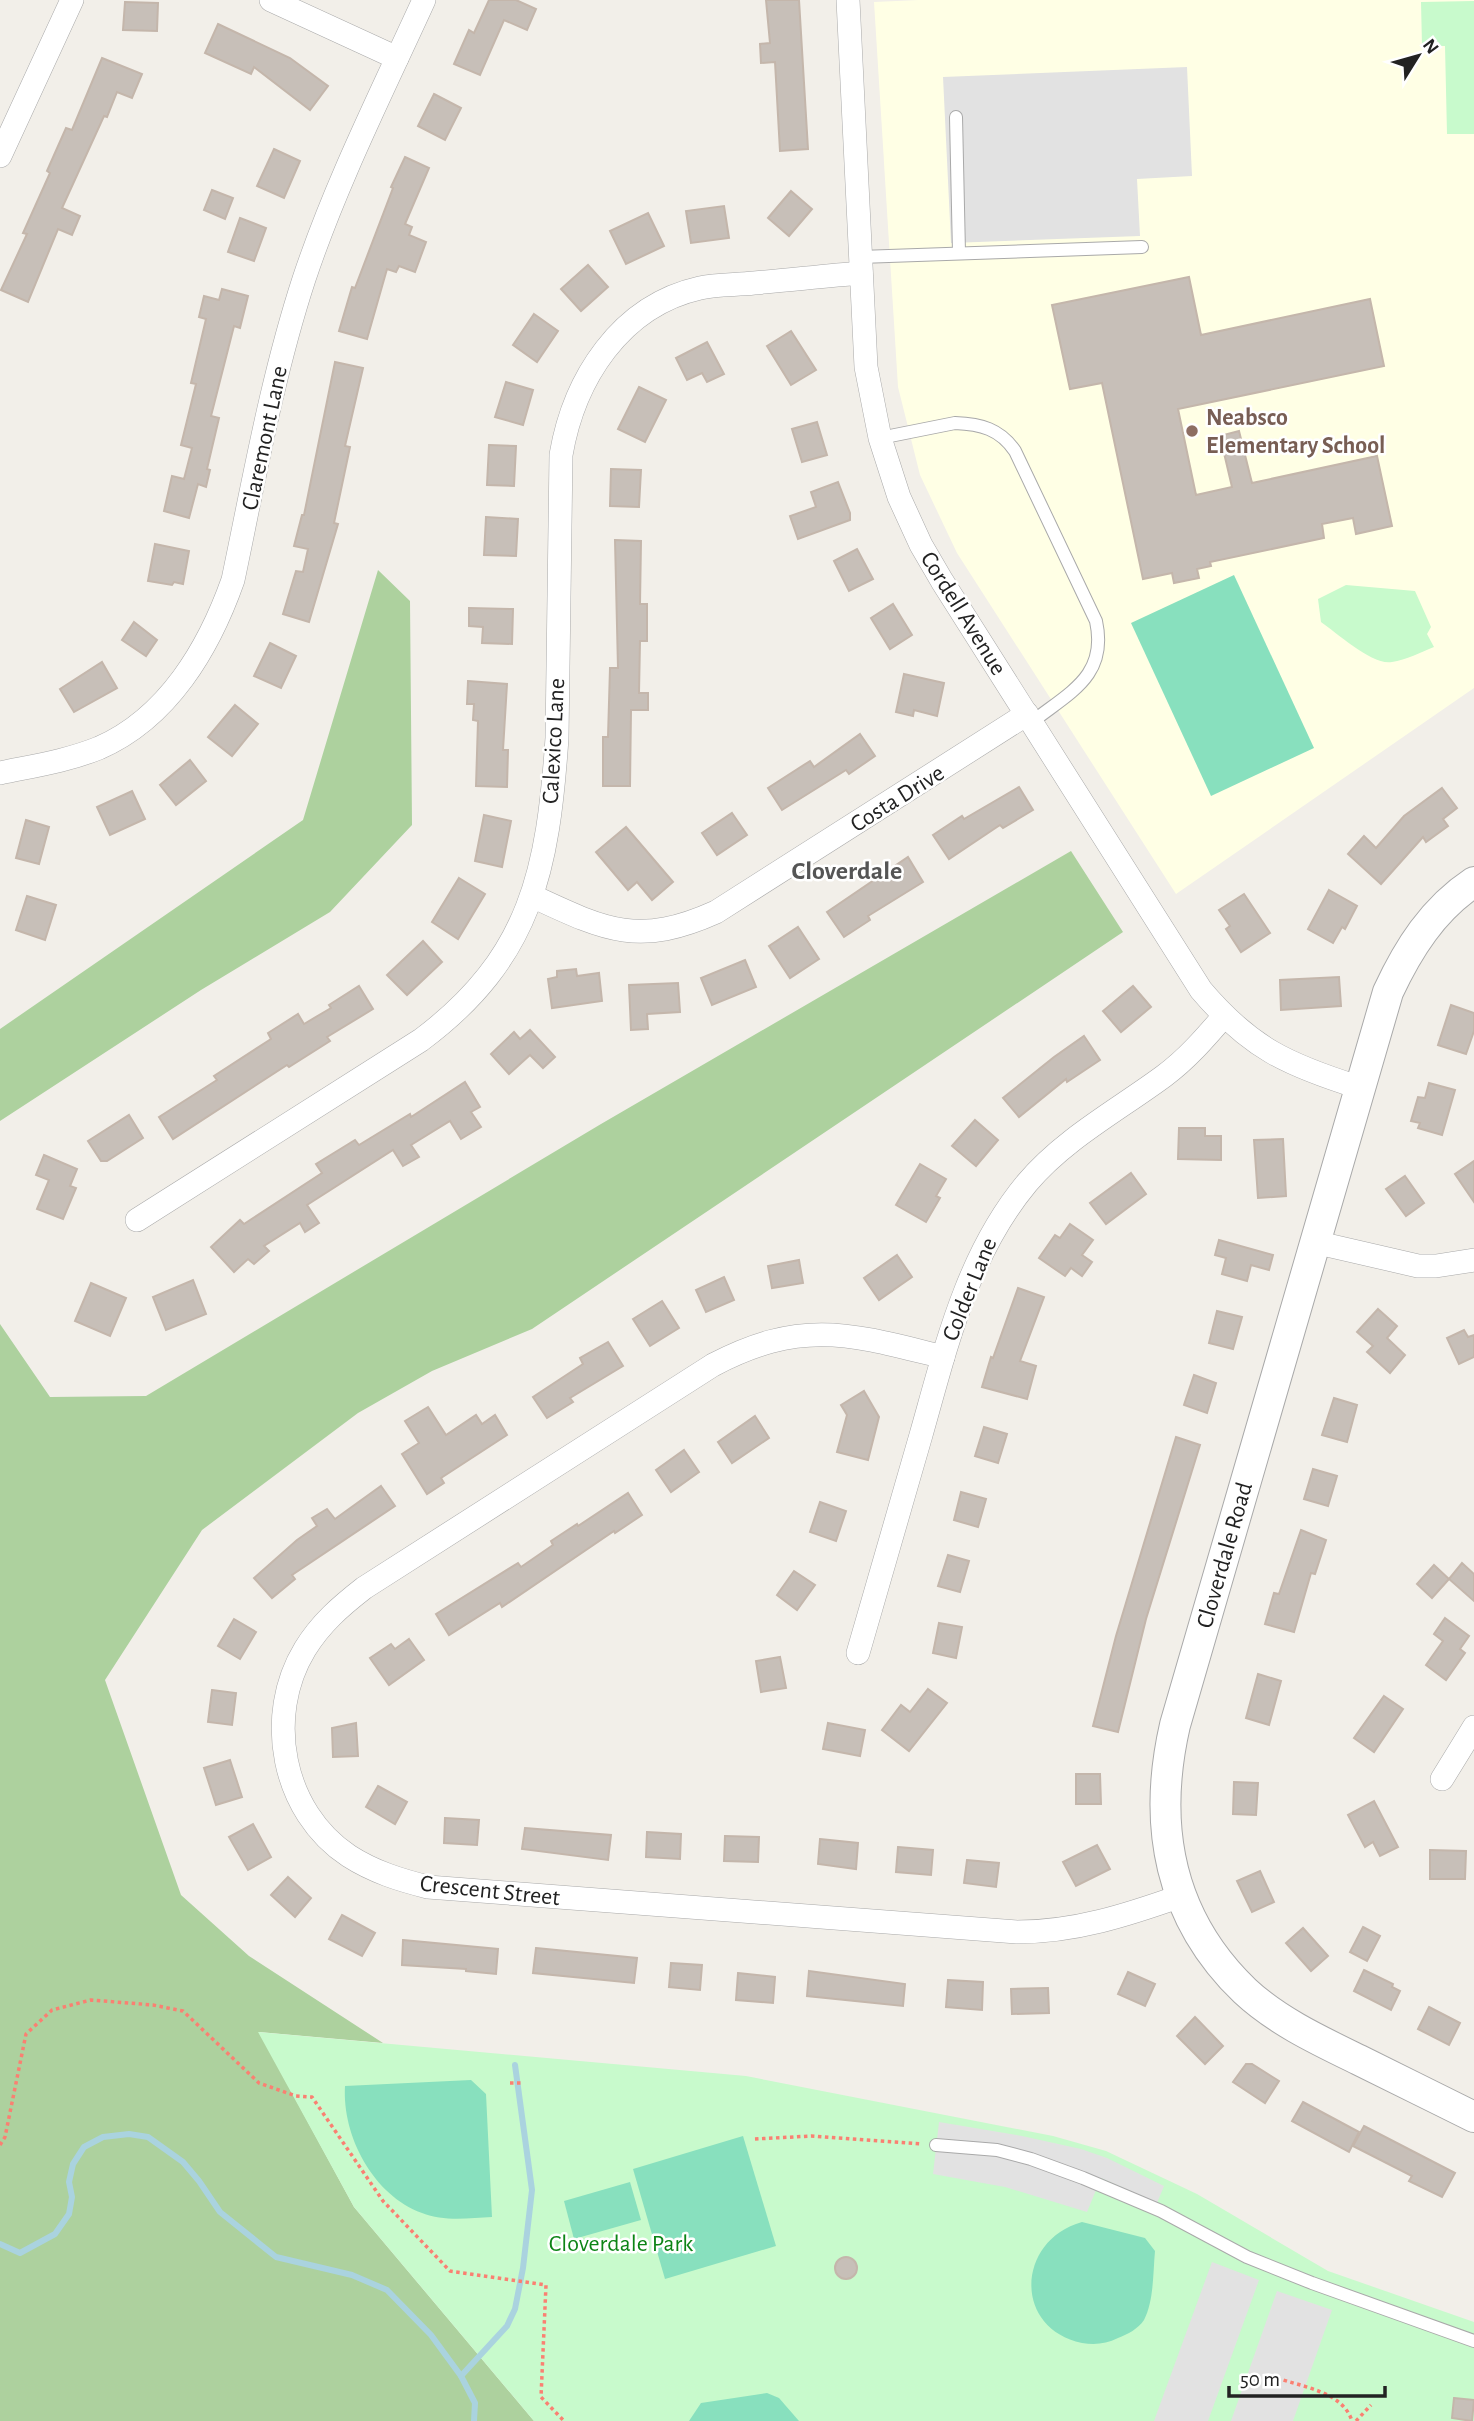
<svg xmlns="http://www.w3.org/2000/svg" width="1474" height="2421" font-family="'Alegreya Sans',sans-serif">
	<rect width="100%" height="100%" fill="#f2efe9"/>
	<path fill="#ffffe5" d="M919,0H1474V688L1176,894L957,553L920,475L898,387L874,2Z"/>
	<g fill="#add19e">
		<path d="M378,570L410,601L412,825L330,912L201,990L0,1121V1029L303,820Z"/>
		<path d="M1071,851L1123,932L532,1329L432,1371L358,1413L202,1530L105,1680L181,1895L249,1956L383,2043L259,2032L354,2207L534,2421H0V1324L50,1397L146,1396L601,1124Z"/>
	</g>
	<g fill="#c8facc">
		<path d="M1474,1V134H1447L1445,46H1422L1421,2Z"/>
		<path d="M1346,585L1415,591L1431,627L1427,634L1434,647C1421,652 1406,660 1392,662C1373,666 1337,633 1321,622L1318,599Z"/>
		<path d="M258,2032L746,2076L1053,2136L1106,2151L1197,2194L1328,2271L1474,2322V2421H534L354,2207Z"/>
	</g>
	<g fill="#88e0be">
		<path d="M1234,575L1314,748L1211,796L1131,623Z"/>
		<path d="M471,2080L486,2094L492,2217C470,2218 444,2222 422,2213C373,2195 342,2136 345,2086Z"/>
		<path d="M743,2136L776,2246L665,2279L633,2169Z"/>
		<path d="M630,2182L641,2220L574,2239L564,2201Z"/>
		<path d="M1082,2222L1145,2238L1155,2251C1153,2272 1154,2301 1144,2320C1138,2329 1128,2334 1118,2338C1106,2344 1095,2345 1082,2343C1012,2328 1017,2240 1082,2222Z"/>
		<path d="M767,2393L779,2398L799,2421H689L701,2403Z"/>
	</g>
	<g fill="#e2e2e2">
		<path d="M1187,67L1192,176L1137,179L1140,236L951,243L943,77Z"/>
		<path d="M939,2122L1022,2136L1081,2149L1107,2158L1164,2186L1157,2203L1101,2178L1087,2212L1005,2187L933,2174Z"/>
		<path d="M1212,2262L1259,2280L1208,2421H1154Z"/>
		<path d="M1277,2291L1332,2310L1293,2421H1231Z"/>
	</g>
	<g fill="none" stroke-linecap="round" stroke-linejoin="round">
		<g stroke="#aad3df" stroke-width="6">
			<path d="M0,2244L20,2253L55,2234L69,2214L72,2197L69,2182L73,2164L84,2147L103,2137L129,2134L148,2137L183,2162L199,2181L220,2212L276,2257L352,2275L387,2290L431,2335L461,2376L475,2403L474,2421"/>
			<path d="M461,2376L507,2326L515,2309L523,2268L532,2190L515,2065"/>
		</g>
	</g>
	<g fill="#c7bfb8" stroke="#c4b6ab" stroke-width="2">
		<path d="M489,0H516L536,9L527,30L504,20L480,75L454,64L469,30L474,33Z"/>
		<path d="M766,0H799L808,149L780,151L775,62L761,63L760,44L770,43Z"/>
		<path d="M125,2L158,3L157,31L123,30Z"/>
		<path d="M218,24L290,58L328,86L310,110L254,67L251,74L205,53Z"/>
		<path d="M102,58L142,74L132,98L117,92L107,117L104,116L62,208L80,216L72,235L58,229L28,302L1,290L27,234L23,233L50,173L47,171L66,128L72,130Z"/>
		<path d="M434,94L461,108L445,140L418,126Z"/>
		<path d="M274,149L300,161L284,198L257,186Z"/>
		<path d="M405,157L429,168L405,224L412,227L409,235L426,242L415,272L399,266L396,272L387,269L367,339L339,331L352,287L355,288L393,188L391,187Z"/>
		<path d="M212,190L233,198L225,219L204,210Z"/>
		<path d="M791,191L812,209L789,236L768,218Z"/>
		<path d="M724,206L729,238L691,243L686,211Z"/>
		<path d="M648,213L664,246L626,264L610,231Z"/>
		<path d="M240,218L266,228L254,261L228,252Z"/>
		<path d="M588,265L608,287L581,311L561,289Z"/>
		<path d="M1189,277L1201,335L1370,299L1384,366L1178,409L1196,495L1232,487L1220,436L1239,431L1252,483L1377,456L1392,526L1356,534L1353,518L1322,524L1324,538L1210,562L1211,566L1197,569L1199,578L1174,583L1172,573L1143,579L1102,383L1070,389L1052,305Z"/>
		<path d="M222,289L248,296L240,328L234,326L211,416L219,418L207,469L210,470L206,487L198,484L189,518L164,511L172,476L184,479L192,448L181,445L196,384L191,383L206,319L199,317L204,296L219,300Z"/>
		<path d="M534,314L558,331L537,362L513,345Z"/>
		<path d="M791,331L816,370L791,385L767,346Z"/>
		<path d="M707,342L724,374L707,382L702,373L687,380L676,358Z"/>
		<path d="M335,362L363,368L345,446L350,447L334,523L338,524L309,622L283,614L296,571L303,572L308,549L294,546L302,515H304Z"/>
		<path d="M506,382L533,390L523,425L495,417Z"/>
		<path d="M639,387L666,400L645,442L618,429Z"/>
		<path d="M817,422L827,455L802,462L792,429Z"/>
		<path d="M489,445L516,446L514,486L487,485Z"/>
		<path d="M611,469L641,470L639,507L610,506Z"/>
		<path d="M838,482L850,513V520L798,539L790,516L816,507L811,492Z"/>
		<path d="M486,517L518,519L516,556L484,555Z"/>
		<path d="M615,540L641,541L640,604H647V641H640L639,693H648V710H631L630,786H603V737H608L610,668H618Z"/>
		<path d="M155,544L189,551L183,584L174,582L172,585L148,581Z"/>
		<path d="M857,549L873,579L849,591L834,561Z"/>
		<path d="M893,604L912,635L890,649L871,618Z"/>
		<path d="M469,608L513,609L512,644L482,643L483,627L469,626Z"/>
		<path d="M134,622L157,640L146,656L122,640Z"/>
		<path d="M270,643L296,656L281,688L254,676Z"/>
		<path d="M102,662L117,688L74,712L60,689Z"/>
		<path d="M904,674L944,683L937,716L914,710L913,716L896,712Z"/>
		<path d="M468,681L507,684L503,750H508L507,787L476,786L478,721L473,720L474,704H467Z"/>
		<path d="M235,705L258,724L232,756L208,737Z"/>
		<path d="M860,734L875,756L849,774L846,770L782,810L768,788L810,761L814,767Z"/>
		<path d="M190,760L206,781L176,805L160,785Z"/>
		<path d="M1019,787L1033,810L1003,828L1000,825L949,859L933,835L962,816L964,819Z"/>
		<path d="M1442,788L1457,808L1443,819L1448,826L1426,842L1423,837L1381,884L1348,854L1364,836L1376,848L1404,816Z"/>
		<path d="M132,791L145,819L110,835L97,807Z"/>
		<path d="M732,813L747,835L717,855L702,833Z"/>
		<path d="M484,815L511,821L502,867L475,861Z"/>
		<path d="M26,820L49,827L39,864L16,858Z"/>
		<path d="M626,827L673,882L652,900L637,882L628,890L596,852Z"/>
		<path d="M908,857L923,882L868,916L870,920L844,937L827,912Z"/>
		<path d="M459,878L485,894L458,939L432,922Z"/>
		<path d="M1329,890L1357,906L1345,929L1342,927L1333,943L1308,929Z"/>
		<path d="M1244,894L1270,933L1241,952L1226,929L1230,926L1219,910Z"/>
		<path d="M27,896L56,905L45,940L16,930Z"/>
		<path d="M798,927L819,959L790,978L769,946Z"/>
		<path d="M423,941L442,962L407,995L387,975Z"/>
		<path d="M745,960L756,987L712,1005L701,978Z"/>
		<path d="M576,969L577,976L599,973L602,1001L552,1008L548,979L557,977V971Z"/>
		<path d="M1339,977L1341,1006L1281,1010L1280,980Z"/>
		<path d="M678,983L680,1012L647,1014L648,1029L631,1030L629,985Z"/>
		<path d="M359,986L373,1009L327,1037L330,1041L289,1067L287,1065L173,1139L159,1117L217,1080L214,1076L271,1039L268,1033L298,1014L304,1024L331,1008L329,1005Z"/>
		<path d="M1133,986L1151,1007L1121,1032L1103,1011Z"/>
		<path d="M1451,1005L1474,1013V1031L1466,1054L1438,1045Z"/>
		<path d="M530,1030L555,1057L543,1068L530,1055L509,1074L491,1054L514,1032L520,1039Z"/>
		<path d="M1084,1036L1100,1060L1067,1082L1066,1079L1019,1117L1003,1098L1054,1057Z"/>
		<path d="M465,1082L480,1107L471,1112L481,1127L461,1139L450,1121L411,1145L419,1157L403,1166L393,1150L307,1205L319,1223L305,1232L300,1223L264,1246L269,1251L254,1264L248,1259L234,1272L211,1247L240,1220L244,1224L322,1173L316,1164L355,1140L359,1145L410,1114L411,1117Z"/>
		<path d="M1429,1083L1455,1090L1442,1135L1418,1128L1420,1123L1411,1121L1418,1097L1425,1098Z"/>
		<path d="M129,1115L143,1138L107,1161H101L88,1141Z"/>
		<path d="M975,1120L998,1140L976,1166L952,1146Z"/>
		<path d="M1179,1128H1205V1136H1221V1160L1178,1159Z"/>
		<path d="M1283,1139L1286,1196L1258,1198L1254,1140Z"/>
		<path d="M44,1155L77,1169L70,1186L76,1188L63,1219L37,1209L49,1180L36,1175Z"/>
		<path d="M1474,1161V1202L1455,1174Z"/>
		<path d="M920,1164L946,1179L936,1196L940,1198L926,1222L896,1205Z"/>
		<path d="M1131,1173L1146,1194L1106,1224L1090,1203Z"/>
		<path d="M1405,1176L1424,1203L1406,1216L1386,1189Z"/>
		<path d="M1070,1224L1093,1240L1082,1255L1092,1262L1082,1276L1071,1268L1065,1276L1039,1258L1055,1235L1060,1238Z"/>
		<path d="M1219,1240L1273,1255L1269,1270L1251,1265L1247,1281L1222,1274L1226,1258L1215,1255Z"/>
		<path d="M897,1255L912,1277L879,1300L864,1278Z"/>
		<path d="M799,1260L803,1283L772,1288L768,1266Z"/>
		<path d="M724,1277L734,1300L706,1312L696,1290Z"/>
		<path d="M193,1280L206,1314L166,1330L153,1297Z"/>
		<path d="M91,1283L126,1298L110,1336L75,1321Z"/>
		<path d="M1018,1288L1044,1297L1020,1361L1036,1366L1027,1399L982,1387L991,1357L993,1358Z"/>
		<path d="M662,1301L679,1328L650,1346L633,1319Z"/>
		<path d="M1378,1309L1397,1326L1387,1338L1405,1355L1390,1373L1367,1352L1373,1346L1357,1332Z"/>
		<path d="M1217,1311L1242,1317L1233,1349L1209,1343Z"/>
		<path d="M1464,1330L1468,1337L1474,1335V1357L1459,1364L1447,1338Z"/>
		<path d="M608,1342L623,1366L570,1398L573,1402L547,1418L533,1397L583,1364L580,1358Z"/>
		<path d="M1194,1375L1216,1383L1207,1413L1184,1405Z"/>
		<path d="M864,1391L879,1417L868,1460L837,1452L847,1415L841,1405Z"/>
		<path d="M1334,1398L1357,1405L1347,1442L1322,1435Z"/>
		<path d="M428,1407L446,1435L476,1415L482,1424L495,1415L507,1435L441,1478L444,1483L427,1494L402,1454L419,1443L405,1421Z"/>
		<path d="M755,1416L769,1438L732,1463L718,1442Z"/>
		<path d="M984,1427L1007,1434L998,1463L975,1456Z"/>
		<path d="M1176,1437L1200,1445L1146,1619L1118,1732L1093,1726L1116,1636Z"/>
		<path d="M684,1450L699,1472L671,1492L656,1470Z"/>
		<path d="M1313,1469L1337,1476L1328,1506L1304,1499Z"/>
		<path d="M381,1486L395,1506L292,1575L295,1579L272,1598L254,1578L297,1540L317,1526L312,1518L327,1509L335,1519Z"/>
		<path d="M961,1492L986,1499L978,1527L954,1520Z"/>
		<path d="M628,1493L642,1515L615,1533L614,1531L502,1607L500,1603L449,1635L436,1614L518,1563L521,1567L553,1545L551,1541L577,1524L578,1526Z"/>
		<path d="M820,1502L846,1511L836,1541L810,1532Z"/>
		<path d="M1301,1530L1326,1540L1315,1574L1311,1573L1294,1632L1265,1624L1274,1593L1279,1594Z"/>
		<path d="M948,1555L969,1561L960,1592L938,1586Z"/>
		<path d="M1462,1563L1474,1574V1601L1449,1579Z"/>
		<path d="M1434,1565L1449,1579L1432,1598L1417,1584Z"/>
		<path d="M794,1571L815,1585L797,1610L777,1595Z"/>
		<path d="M1445,1618L1469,1636L1460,1649L1465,1653L1446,1680L1426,1665L1443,1641L1434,1634Z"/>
		<path d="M234,1619L256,1632L240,1659L218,1646Z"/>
		<path d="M939,1623L962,1627L956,1658L933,1653Z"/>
		<path d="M409,1639L424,1660L389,1685L370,1658L391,1644L395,1649Z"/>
		<path d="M780,1657L786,1688L761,1692L756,1661Z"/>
		<path d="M1258,1674L1281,1681L1269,1725L1246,1718Z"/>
		<path d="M928,1689L947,1703L909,1751L882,1730L901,1705L910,1712Z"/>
		<path d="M212,1690L236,1693L232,1725L208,1722Z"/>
		<path d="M1384,1696L1403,1709L1374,1752L1354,1738Z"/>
		<path d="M356,1723L358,1756L333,1757L332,1728Z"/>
		<path d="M828,1723L865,1730L860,1756L823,1749Z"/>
		<path d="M230,1760L242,1797L216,1805L204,1768Z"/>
		<path d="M1076,1774H1100L1101,1804H1076Z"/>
		<path d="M1234,1782L1258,1783L1256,1815L1233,1814Z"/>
		<path d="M378,1786L407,1802L395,1824L366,1807Z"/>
		<path d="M1374,1801L1398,1847L1380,1856L1373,1842L1365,1847L1348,1815Z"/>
		<path d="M445,1818L479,1820L477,1845L444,1843Z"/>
		<path d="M253,1824L271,1857L248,1870L229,1837Z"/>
		<path d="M525,1828L611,1835L608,1860L522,1849Z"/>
		<path d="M647,1832L681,1834L680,1859L646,1857Z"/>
		<path d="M725,1836L759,1837L758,1862L724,1861Z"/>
		<path d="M820,1839L858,1843L856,1869L818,1864Z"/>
		<path d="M1097,1845L1110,1869L1076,1886L1063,1862Z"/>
		<path d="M898,1847L933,1850L931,1875L896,1872Z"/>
		<path d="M1430,1850L1466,1851L1465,1879H1430Z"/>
		<path d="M967,1860L999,1863L996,1887L964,1883Z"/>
		<path d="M1260,1871L1274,1902L1252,1912L1237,1881Z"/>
		<path d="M288,1877L311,1898L295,1917L271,1895Z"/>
		<path d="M342,1915L375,1933L362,1956L329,1939Z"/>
		<path d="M1363,1927L1380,1936L1367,1961L1350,1952Z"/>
		<path d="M1303,1928L1328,1956L1311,1971L1286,1943Z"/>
		<path d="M403,1940L498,1949L496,1974L466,1971V1969L402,1965Z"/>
		<path d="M536,1948L637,1958L634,1983L533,1973Z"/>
		<path d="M671,1963L702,1965L700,1990L669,1987Z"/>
		<path d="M1364,1970L1393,1984L1392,1987L1400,1991L1391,2010L1354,1991Z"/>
		<path d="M809,1971L905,1984L903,2006L807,1996Z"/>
		<path d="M1128,1972L1155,1984L1145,2006L1118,1994Z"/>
		<path d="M738,1973L775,1977L773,2003L736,2000Z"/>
		<path d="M948,1980L983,1982L982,2010L946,2007Z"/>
		<path d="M1048,1988L1049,2013L1012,2014L1011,1989Z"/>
		<path d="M1429,2007L1460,2023L1449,2045L1418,2029Z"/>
		<path d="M1195,2017L1223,2046L1205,2064L1177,2036Z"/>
		<path d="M1246,2064H1252L1279,2081L1265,2103L1233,2082Z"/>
		<path d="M1303,2102L1359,2132L1349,2152L1292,2121Z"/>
		<path d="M1364,2126L1455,2173L1442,2197L1409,2181L1412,2176L1353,2146Z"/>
		<circle cx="846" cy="2268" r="11"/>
		<path d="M1454,2398L1474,2400L1472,2421L1452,2418Z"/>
	</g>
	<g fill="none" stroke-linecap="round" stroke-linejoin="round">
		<g stroke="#a9a9a9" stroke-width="14">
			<g id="service">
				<path d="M956,117L959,253"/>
				<path d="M860,257L1142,247"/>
				<path d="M880,438L955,423C981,424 1000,429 1015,451L1096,621C1108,676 1070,692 1032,722"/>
				<path d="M936,2145L997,2150L1031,2159L1083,2178L1161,2211L1247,2257L1312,2283L1474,2341"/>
			</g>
		</g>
		<g stroke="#a9a9a9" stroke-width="24">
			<g id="minor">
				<path d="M271,0L397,58"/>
				<path d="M848,0L866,367L880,438L899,497L921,545L942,581L1201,990C1250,1048 1288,1065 1358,1087"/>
				<path d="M0,156L72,0"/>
				<path d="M0,773C33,766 67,761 99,748C168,718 209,648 233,580C254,480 272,377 304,279C336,183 382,92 424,0"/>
				<path d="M532,896C605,930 638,947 716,912L1027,714"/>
				<path d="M137,1220L421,1040C532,957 548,869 557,738L561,455C574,379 620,306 700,288C717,284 736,285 754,283C789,280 825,276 861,273"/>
				<path d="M1314,1242L1418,1266H1436L1474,1260"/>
				<path d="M943,1357C851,1334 803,1318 713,1365L364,1588C341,1606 321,1623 305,1649C264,1716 282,1812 349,1856C374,1872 400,1880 428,1887L1017,1932C1075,1932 1127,1915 1181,1896"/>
				<path d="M858,1653C879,1581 900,1508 921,1435C946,1347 967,1255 1027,1183C1064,1139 1118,1110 1164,1076C1187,1059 1205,1038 1224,1016"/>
				<path d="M1442,1779L1474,1727"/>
			</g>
		</g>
		<g stroke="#a9a9a9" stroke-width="32">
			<path id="tertiary" d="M1474,882C1433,909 1408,949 1388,992L1175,1725C1152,1825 1169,1918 1245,1991C1277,2021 1320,2041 1359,2060C1397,2079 1436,2098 1474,2117"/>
		</g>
		<g stroke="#fa8072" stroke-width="3.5" stroke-dasharray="3.5 3.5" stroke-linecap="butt">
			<path d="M510,2083H524"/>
			<path d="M755,2139L811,2136L921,2144"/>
			<path d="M0,2145L5,2137L26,2034L52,2010L91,2000L153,2005L183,2011L259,2083L296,2096L312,2097L383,2201L450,2271L546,2285L541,2397L564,2421"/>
			<path d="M1277,2378C1303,2387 1343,2392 1352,2421"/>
			<path d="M1356,2421L1371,2405"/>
		</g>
		<use href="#service" stroke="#fff" stroke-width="12"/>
		<use href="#minor" stroke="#fff" stroke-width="23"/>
		<use href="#tertiary" stroke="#fff" stroke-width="30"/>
	</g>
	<circle fill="#8d6e63" stroke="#fff" stroke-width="2.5" cx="1192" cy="431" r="7"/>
	<g text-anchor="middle" stroke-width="5" stroke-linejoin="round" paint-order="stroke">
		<g font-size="24" font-weight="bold" fill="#785e54" stroke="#fff" text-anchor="start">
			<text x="1206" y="425">Neabsco<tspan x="1206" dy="28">Elementary School</tspan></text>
		</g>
		<g font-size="24" fill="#222" stroke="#fff">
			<text transform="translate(264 438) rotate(-78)" y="8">Claremont Lane</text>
			<text transform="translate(964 613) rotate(58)" y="8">Cordell Avenue</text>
			<text transform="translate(553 741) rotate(-87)" y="8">Calexico Lane</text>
			<text transform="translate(897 798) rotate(-32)" y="8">Costa Drive</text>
			<text transform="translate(969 1289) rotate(-68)" y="8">Colder Lane</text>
			<text transform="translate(1224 1555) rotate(-74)" y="8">Cloverdale Road</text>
			<text transform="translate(490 1890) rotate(6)" y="8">Crescent Street</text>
		</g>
		<g font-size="24" fill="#0c8416" stroke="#fff">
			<text x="621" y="2251">Cloverdale Park</text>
		</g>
		<g font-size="26" font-weight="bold" fill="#555" stroke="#fff">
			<text x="847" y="879">Cloverdale</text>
		</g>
	</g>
	<g transform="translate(1418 56) rotate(53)" stroke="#ffffff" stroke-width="5" paint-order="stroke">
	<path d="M0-5L12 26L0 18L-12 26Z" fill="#222222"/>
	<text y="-10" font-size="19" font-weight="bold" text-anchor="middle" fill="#222222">N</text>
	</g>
	<path d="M1229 2386v10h156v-10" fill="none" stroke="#222222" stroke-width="3.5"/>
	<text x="1240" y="2386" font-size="21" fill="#222222" stroke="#ffffff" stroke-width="5" paint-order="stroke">50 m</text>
</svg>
